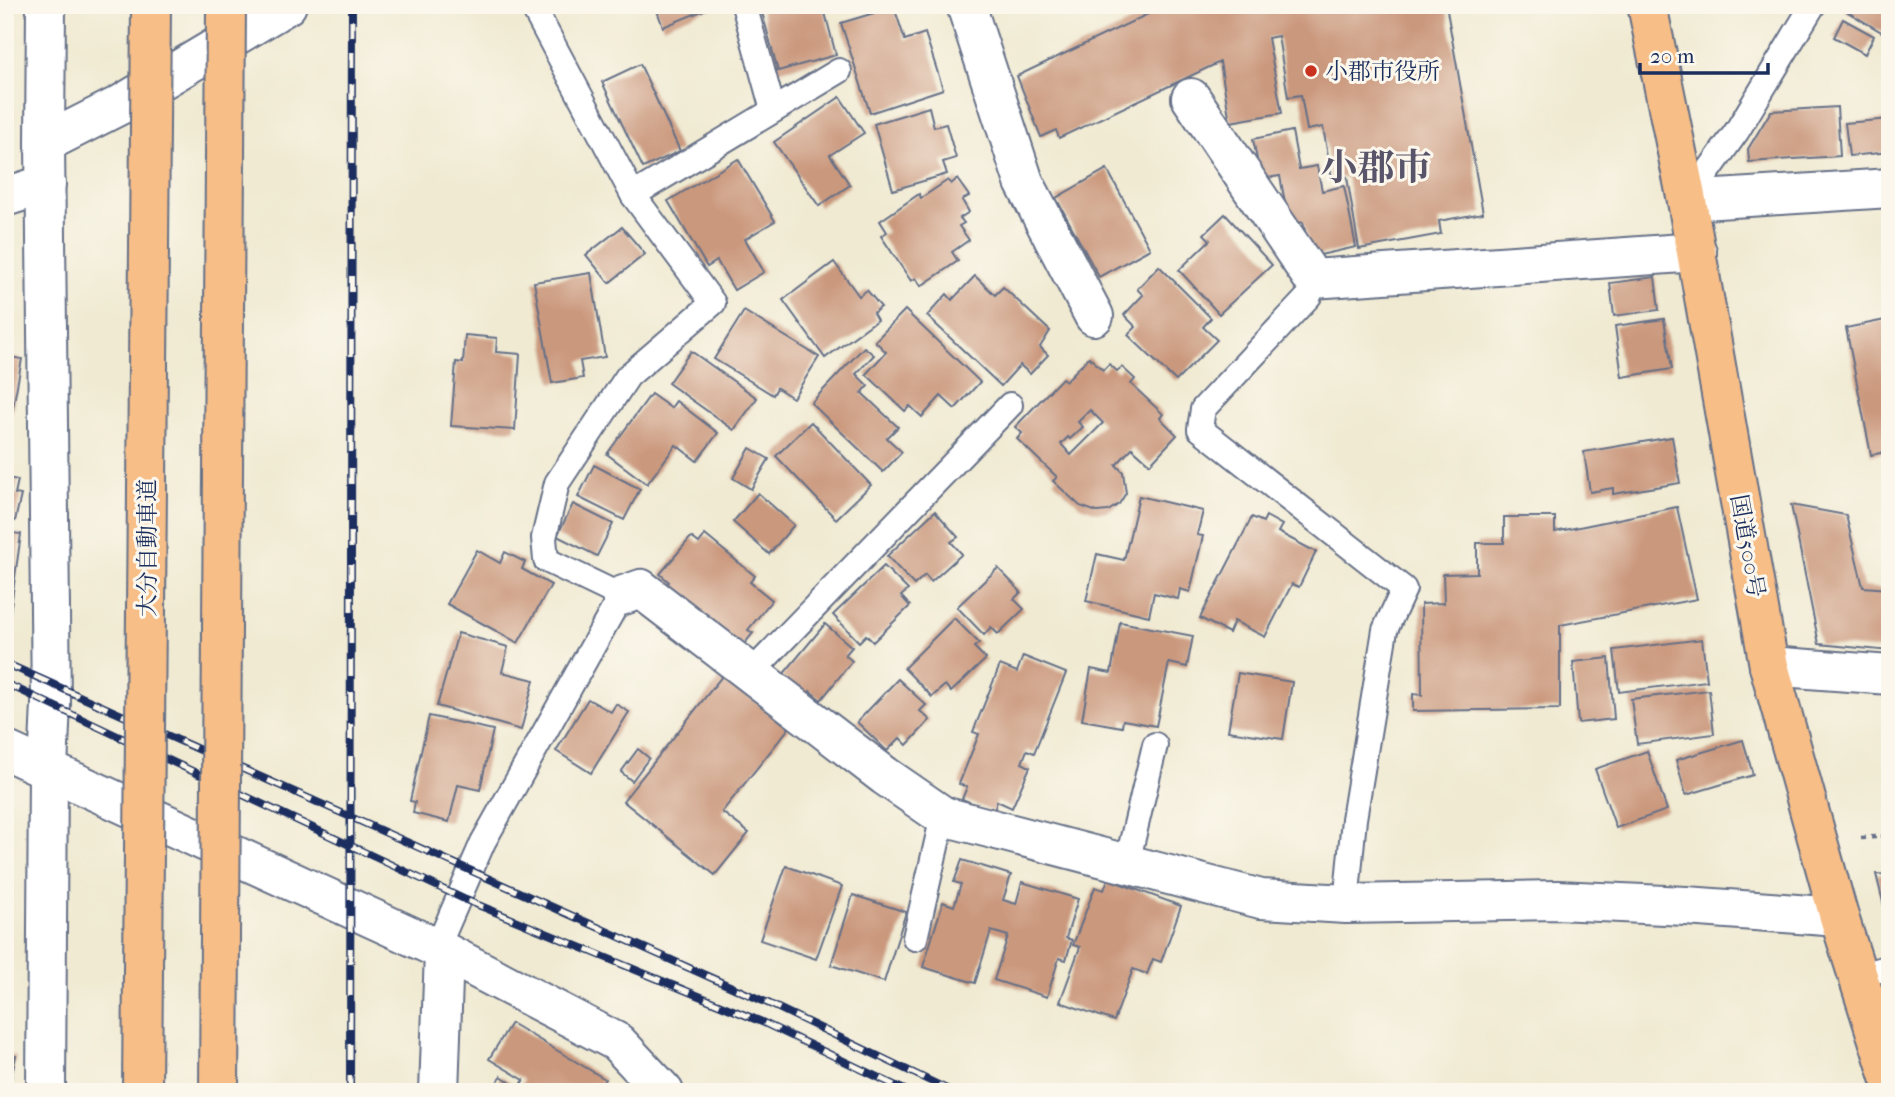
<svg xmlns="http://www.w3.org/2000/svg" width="1895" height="1097" font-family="'IM FELL French Canon','Noto Serif JP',serif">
	<rect width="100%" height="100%" fill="#fbf7ec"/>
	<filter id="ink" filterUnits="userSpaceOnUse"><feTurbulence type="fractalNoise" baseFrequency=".0143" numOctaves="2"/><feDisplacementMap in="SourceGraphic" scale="14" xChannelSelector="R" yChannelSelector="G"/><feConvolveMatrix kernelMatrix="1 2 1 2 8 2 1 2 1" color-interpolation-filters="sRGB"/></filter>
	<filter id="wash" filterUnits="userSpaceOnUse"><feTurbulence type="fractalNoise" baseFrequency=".00686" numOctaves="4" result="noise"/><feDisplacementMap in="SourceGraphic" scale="28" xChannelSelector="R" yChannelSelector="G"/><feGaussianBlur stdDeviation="1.57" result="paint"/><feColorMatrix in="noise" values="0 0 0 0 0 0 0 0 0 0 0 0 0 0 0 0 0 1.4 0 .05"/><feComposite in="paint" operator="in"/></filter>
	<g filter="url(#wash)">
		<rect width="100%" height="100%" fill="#f0ead2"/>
		<g id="blocks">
			<g fill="#ca987d" fill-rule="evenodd">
				<path d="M655,5H706L707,9L663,27Z"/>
				<path d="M760,5H823L836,55L778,71Z"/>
				<path d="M1167,5H1292L1293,11L1309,8V5H1446L1483,213L1439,221L1441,234L1359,249L1347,177L1332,179L1323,127L1307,130L1301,95L1288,97L1278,36L1268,38L1282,113L1230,122L1220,62L1059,138L1056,130L1041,137L1017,76Z"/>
				<path d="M1836,5H1890V25L1885,34Z"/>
				<path d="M894,7L905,40L925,33L943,89L870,113L841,23Z"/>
				<path d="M1843,19L1874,36L1865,54L1834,37Z"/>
				<path d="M640,64L680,151L643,168L602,82Z"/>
				<path d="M840,97L864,133L830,155L850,185L819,206L774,142Z"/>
				<path d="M929,107L934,127L946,124L956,158L943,162L947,174L893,190L874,124Z"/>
				<path d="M1837,107L1840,156L1749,162L1748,149L1771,111Z"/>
				<path d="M1890,119V152L1849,156L1845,123Z"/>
				<path d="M1292,131L1299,169L1317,166L1322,191L1344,186L1356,247L1311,257L1303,222L1289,224L1280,176L1261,179L1253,139Z"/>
				<path d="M738,159L775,221L745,239L764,272L734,290L717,261L707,267L668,201Z"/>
				<path d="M1107,169L1150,249L1099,277L1056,198Z"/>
				<path d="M957,179L969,196L962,200L969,212L960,218L964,223L959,226L969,240L952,252L958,261L921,286L916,278L911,281L881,236L887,232L880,221L919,194L921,198L948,180L951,184Z"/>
				<path d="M1225,214L1272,265L1219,314L1179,270L1210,240L1204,234Z"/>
				<path d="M622,227L645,254L609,283L586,255Z"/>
				<path d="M834,262L859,296L867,290L881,307L873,313L877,320L825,358L783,300Z"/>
				<path d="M1159,266L1211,318L1203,327L1217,340L1176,381L1128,335L1136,327L1124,315L1143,295L1137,289Z"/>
				<path d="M591,273L605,357L580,361L583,378L552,383L534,282Z"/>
				<path d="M975,276L995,295L1003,287L1050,331L1040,347L1048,355L1030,374L1020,365L1001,386L927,316L947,294L952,300Z"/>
				<path d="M1655,277L1659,310L1614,316L1610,283Z"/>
				<path d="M905,310L980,382L955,409L941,396L922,417L910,406L905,411L866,374L886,352L875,341Z"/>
				<path d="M744,311L819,357L793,398L777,388L773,395L714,359Z"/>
				<path d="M1664,319L1672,369L1622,377L1615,326Z"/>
				<path d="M1890,319V451L1871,455L1846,328Z"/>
				<path d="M465,335L497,338L496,352L520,354L515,430L451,426L456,362L463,363Z"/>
				<path d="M864,347L874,355L856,374L868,386L862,393L898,427L887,438L902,452L883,472L811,403Z"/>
				<path d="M691,351L757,398L734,430L668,383Z"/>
				<path d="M5,356L22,359L12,413L5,412Z"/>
				<path d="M1089,357L1103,370L1109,364L1117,371L1122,367L1135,379L1131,384L1163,414L1160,418L1177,435L1150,464L1132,448L1116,465L1123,472L1126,493L1119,504L1108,511L1097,512L1080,506L1053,481L1057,477L1017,439L1022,433L1015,427L1062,378L1066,381ZM1090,410L1103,423L1071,455L1061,444L1068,437L1070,439L1083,427L1078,422Z"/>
				<path d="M651,394L671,408L676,401L718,433L697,461L676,445L647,484L607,454Z"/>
				<path d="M811,422L871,485L836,519L776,456Z"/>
				<path d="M1672,437L1680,483L1613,494V488L1590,492L1584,452Z"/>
				<path d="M750,448L769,459L751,489L733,478Z"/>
				<path d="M5,464L9,465L7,478L18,480L15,494L21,495L15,521L5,519Z"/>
				<path d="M594,465L640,489L624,520L578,497Z"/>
				<path d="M758,493L794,525L769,554L733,522Z"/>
				<path d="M1139,496L1203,511L1197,535L1203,536L1190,592L1180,589L1178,599L1154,593L1149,616L1086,601L1097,554L1124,560Z"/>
				<path d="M573,504L613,524L597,556L557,536Z"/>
				<path d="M1791,505L1846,515L1863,587L1890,589V651L1819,644Z"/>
				<path d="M1677,507L1697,599L1560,625V709L1413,711V694L1422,695L1421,604L1444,603L1443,574L1477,573V543H1504V517H1555V532Z"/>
				<path d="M935,511L958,537L951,542L962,554L931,582L925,575L914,585L887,556Z"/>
				<path d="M1266,516L1282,525L1278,532L1316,552L1299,587L1292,584L1265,637L1234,621L1229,633L1200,618L1252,517L1263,522Z"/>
				<path d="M5,532L21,534L10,613L5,612Z"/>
				<path d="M705,535L755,576L750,582L772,600L748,630L753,633L741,648L666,586L669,582L660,574L691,537L699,543Z"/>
				<path d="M477,550L500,563L505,552L525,562L522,569L551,585L518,643L447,604Z"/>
				<path d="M884,566L908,590L901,596L910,606L873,642L866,635L859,642L833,615Z"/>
				<path d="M998,568L1021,592L1014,599L1024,609L998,634L991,627L984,635L957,607Z"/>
				<path d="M954,618L979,643L974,647L986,659L951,692L945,685L932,697L904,668Z"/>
				<path d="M1120,622L1193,636L1187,667L1169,663L1156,726L1123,720L1122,727L1082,720L1091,669L1111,673Z"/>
				<path d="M825,624L852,647L845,655L852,661L821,700L810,691L806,697L781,677Z"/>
				<path d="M458,633L508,647L502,672L534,680L521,730L437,706Z"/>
				<path d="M1702,639L1707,681L1619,692L1614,650Z"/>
				<path d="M1023,656L1066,673L1034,753L1027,750L1022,763L1030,767L1012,808L997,801L994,812L962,799L967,787L959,784L979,734L973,732L1000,665L1017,672Z"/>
				<path d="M1609,658L1614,719L1578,723L1573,662Z"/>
				<path d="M1238,673L1292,682L1283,739L1228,731Z"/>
				<path d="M723,675L789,728L722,812L749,833L715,875L623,801Z"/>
				<path d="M898,679L926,705L920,711L930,720L907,745L900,738L887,751L857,722Z"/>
				<path d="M1709,690L1714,734L1637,744L1631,699Z"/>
				<path d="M588,699L611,712L616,704L629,712L591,773L556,751Z"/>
				<path d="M429,716L493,730L480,790L458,785L449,822L413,813L415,802L410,801Z"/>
				<path d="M1743,740L1753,775L1686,795L1676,760Z"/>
				<path d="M638,749L649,758L632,781L621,772Z"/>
				<path d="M1647,751L1667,810L1616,828L1595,769Z"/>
				<path d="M962,860L1011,875L1003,900L1016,904L1022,882L1078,899L1066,938L1072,940L1066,960L1059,958L1047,997L994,980L1008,936L991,931L975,983L923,967L943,902L954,906L961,884L954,882Z"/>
				<path d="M786,866L842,886L816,959L760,940Z"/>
				<path d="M1876,874L1890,875V907L1884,906Z"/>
				<path d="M1108,879L1181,906L1161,962L1153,959L1147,974L1133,969L1114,1021L1060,1002L1080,947L1073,945L1095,887L1104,890Z"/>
				<path d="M853,895L906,912L884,982L831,965Z"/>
				<path d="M511,1023L605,1079L597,1092H492L501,1076L519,1088L524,1080L489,1059Z"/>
				<path d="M5,1054L16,1056L8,1092H5Z"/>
			</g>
		</g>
	</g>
	<g filter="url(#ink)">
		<use href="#blocks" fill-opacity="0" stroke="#667087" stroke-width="2"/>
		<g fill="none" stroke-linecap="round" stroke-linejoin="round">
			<g stroke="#667087" stroke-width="28">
				<g id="service">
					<path d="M744,5L773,110"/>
					<path d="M633,195L839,71"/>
					<path d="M1687,201L1737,131L1813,5"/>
					<path d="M1313,279L1309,296L1203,409L1200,429L1404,589L1385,630L1354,819L1346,904"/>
					<path d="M750,674L1010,405"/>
					<path d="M1127,863L1155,745"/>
					<path d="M915,938L943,816"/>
					<path d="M437,948L483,842L621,596L546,560L544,538L557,483L628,376L713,303L633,195L532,5"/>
					<path d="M1858,976L1890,967"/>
				</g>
			</g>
			<g stroke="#667087" stroke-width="42">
				<g id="minor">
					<path d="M966,5L1024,182L1094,316"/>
					<path d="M1191,98L1313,279L1697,252"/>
					<path d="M45,143L120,105L287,5"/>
					<path d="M5,197L46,184"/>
					<path d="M621,596L641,589L885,776L943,816L1261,899L1346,904L1557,900L1686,906L1839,917"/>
					<path d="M1769,666L1890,675"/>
					<path d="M46,1092L48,768L51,704L45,143L46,5"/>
					<path d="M439,1092L444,952"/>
				</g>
			</g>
			<g stroke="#667087" stroke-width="42">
				<g id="tertiary">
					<path d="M1687,201L1890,188"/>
					<path d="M5,750L437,948L617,1042L664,1092"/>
				</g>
			</g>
			<g stroke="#667087" stroke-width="42">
				<path id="trunk" d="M1647,5L1687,201L1769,666L1839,917L1890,1077"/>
			</g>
			<path stroke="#667087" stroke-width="4.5" stroke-dasharray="5 5" stroke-linecap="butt" d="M1861,838L1890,836"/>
			<use href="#service" stroke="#fff" stroke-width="24"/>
			<use href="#minor" stroke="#fff" stroke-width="38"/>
			<use href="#tertiary" stroke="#fff" stroke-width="38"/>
			<use href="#trunk" stroke="#f7be87" stroke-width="38"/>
			<g stroke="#1b2f5e" stroke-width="8">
				<g id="rail">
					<path d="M5,663L770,1004L953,1092"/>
					<path d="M5,683L466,900L762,1022L909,1092"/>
					<path d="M350,1092L352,5"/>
				</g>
			</g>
			<use href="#rail" stroke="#fbf7ec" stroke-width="5" stroke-dasharray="16" stroke-linecap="butt"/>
			<g stroke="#667087" stroke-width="42" stroke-linecap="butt">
				<g id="motorway-bridge">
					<path d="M142,1092L151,5"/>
					<path d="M219,1092L226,5"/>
				</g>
			</g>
			<use href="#motorway-bridge" stroke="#f7be87" stroke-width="38"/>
		</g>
	</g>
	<circle fill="#c8321e" stroke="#fbf7ec" stroke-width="2.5" cx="1311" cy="71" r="7"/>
	<g text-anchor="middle" stroke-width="6" stroke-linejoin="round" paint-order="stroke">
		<g font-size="23" fill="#1b2f5e" stroke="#fbf7ec" text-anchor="start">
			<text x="1325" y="79">小郡市役所</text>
		</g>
		<g font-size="23" fill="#1b2f5e" stroke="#fbf7ec">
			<text transform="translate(1748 546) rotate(80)" y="8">国道500号</text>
			<text transform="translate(147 548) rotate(-90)" y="8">大分自動車道</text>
		</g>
		<g font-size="37" font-weight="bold" fill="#585469" stroke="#fbf7ec">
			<text x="1376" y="180">小郡市</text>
		</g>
	</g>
	<rect width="1895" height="1097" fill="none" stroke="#fbf7ec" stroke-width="28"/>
	<path d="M1640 63v10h128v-10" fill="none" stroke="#1b2f5e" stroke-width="3.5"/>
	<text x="1650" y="63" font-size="21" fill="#1b2f5e" stroke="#fbf7ec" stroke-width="5" paint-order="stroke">20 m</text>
</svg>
